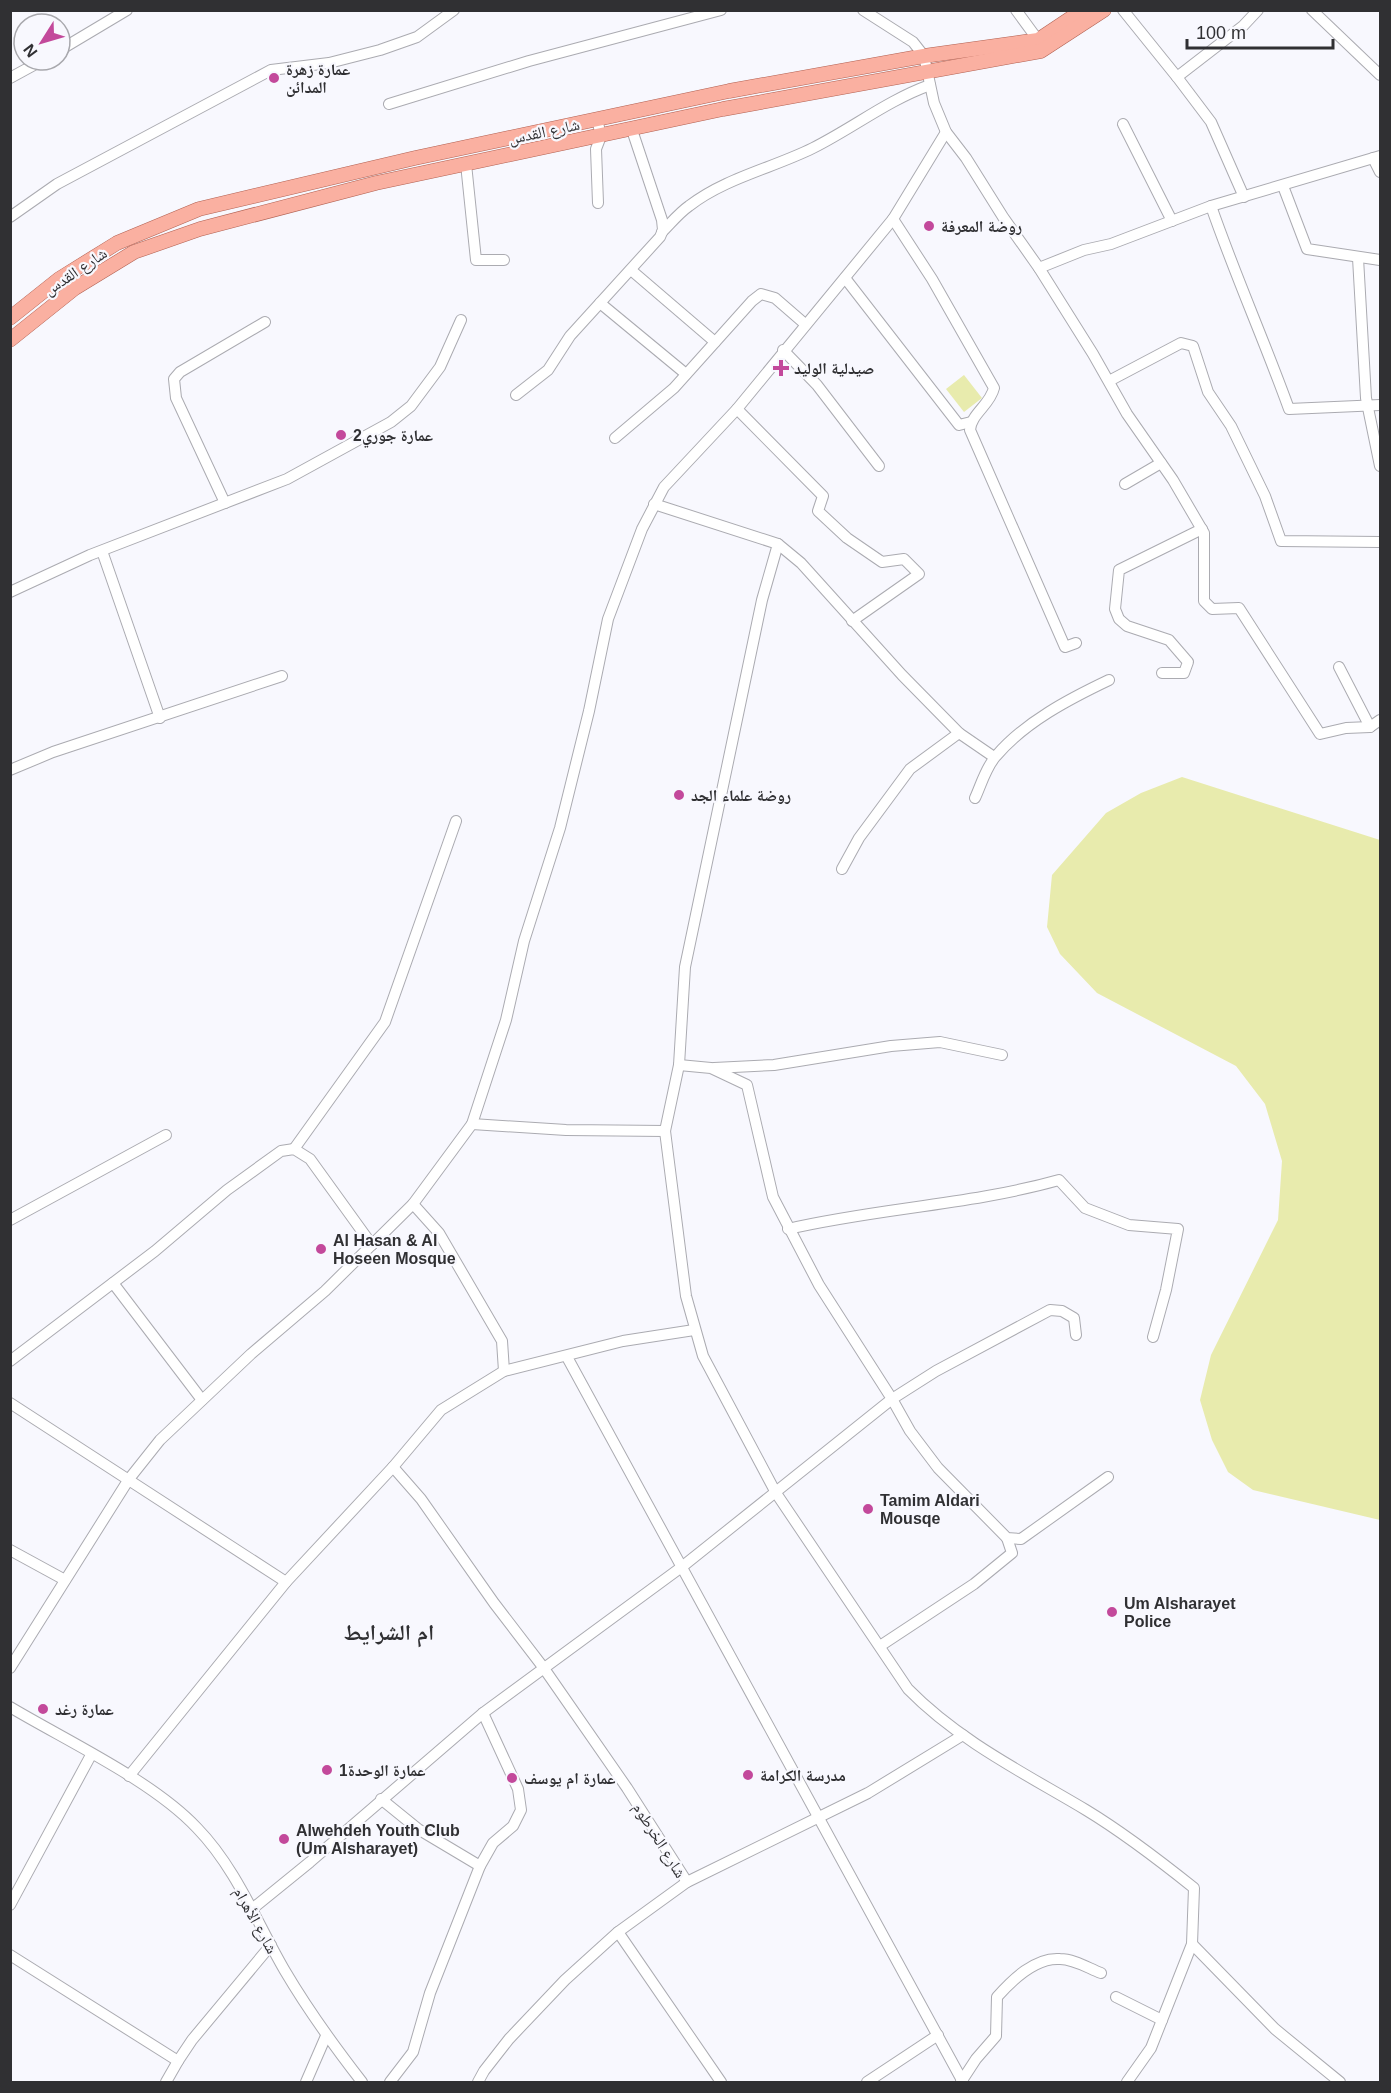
<svg xmlns="http://www.w3.org/2000/svg" width="1391" height="2093" font-family="Helvetica,'Noto Naskh Arabic',sans-serif">
	<rect width="100%" height="100%" fill="#f8f8fe"/>
	<g fill="#e8ebad">
		<path d="M964,375L982,398L964,412L946,389Z"/>
		<path d="M1182,777L1380,840V1520L1253,1490L1228,1472L1212,1440L1200,1400L1211,1355L1278,1220L1282,1161L1265,1104L1236,1066L1097,993L1060,954L1047,927L1052,875L1106,813L1141,793Z"/>
	</g>
	<g fill="none" stroke-linecap="round" stroke-linejoin="round">
		<g stroke="#ababb1" stroke-width="12">
			<g id="minor">
				<path d="M863,10L913,42L924,56L934,103L946,132L966,158L1003,217L1039,268L1093,354L1127,414L1173,480L1204,533V601L1212,609L1239,608L1320,734L1346,728L1370,727"/>
				<path d="M1016,10L1038,40"/>
				<path d="M1123,10L1177,77L1243,26L1258,10"/>
				<path d="M1312,10L1380,75"/>
				<path d="M60,50L127,10"/>
				<path d="M1177,77L1211,122L1244,197"/>
				<path d="M10,78L43,60"/>
				<path d="M389,104L529,61L721,10"/>
				<path d="M597,119L601,136L596,149L598,203"/>
				<path d="M1123,124L1172,221"/>
				<path d="M1373,158L1380,172"/>
				<path d="M466,164L476,260H504"/>
				<path d="M1283,186L1307,249L1380,260"/>
				<path d="M1211,206C1235,275 1264,340 1289,409L1380,405"/>
				<path d="M10,217L57,184L271,70L329,63L380,50L417,37L454,10"/>
				<path d="M893,219L932,279L994,388C990,405 971,414 970,430L1065,647L1076,643"/>
				<path d="M662,232C671,223 679,213 689,206C725,178 773,168 813,148C853,128 888,100 930,85"/>
				<path d="M1358,258L1366,398L1380,466"/>
				<path d="M1039,268L1084,250L1111,244L1211,206L1380,156"/>
				<path d="M631,270L715,342"/>
				<path d="M845,278L959,425L971,422"/>
				<path d="M600,303L686,374"/>
				<path d="M783,350L817,385L879,466"/>
				<path d="M1109,381L1181,343L1193,346L1208,392L1231,426L1265,496L1281,541L1380,542"/>
				<path d="M516,395L548,370L570,336L660,237L663,230L662,220L632,130"/>
				<path d="M737,409L823,496L818,511L847,538L882,562L904,559L919,574L852,621"/>
				<path d="M615,438L674,388L752,301L761,294L775,298L805,324"/>
				<path d="M1125,484L1161,463"/>
				<path d="M225,503L176,398L174,379L180,372L265,322"/>
				<path d="M654,504L778,544L762,600L685,967L679,1065L665,1131"/>
				<path d="M778,544L801,563L902,675L959,733L910,769L859,838L842,869"/>
				<path d="M102,551L160,718"/>
				<path d="M10,592L90,555L287,479L391,422L411,406L440,367L461,320"/>
				<path d="M1339,667L1370,727L1380,720"/>
				<path d="M1162,673H1184L1188,662L1169,640L1127,626L1119,619L1115,609L1119,570L1202,529"/>
				<path d="M959,733L994,757"/>
				<path d="M10,770L53,752L282,676"/>
				<path d="M975,798C981,785 986,767 996,756C1025,722 1069,699 1109,680"/>
				<path d="M714,1068L774,1065L891,1046L940,1042L1002,1055"/>
				<path d="M472,1124L566,1130L665,1131L686,1296L703,1356L776,1493L908,1689C959,1741 1024,1773 1086,1810C1124,1833 1159,1860 1194,1888L1192,1944L1151,2048L1127,2082"/>
				<path d="M294,1149L385,1022L456,821"/>
				<path d="M413,1204L439,1233L502,1341L504,1371"/>
				<path d="M10,1220L166,1135"/>
				<path d="M788,1229C878,1208 970,1205 1059,1180L1085,1208L1129,1225L1178,1229L1166,1290L1153,1337"/>
				<path d="M113,1283L202,1400"/>
				<path d="M1076,1335L1074,1318L1062,1311L1050,1310L936,1371L892,1399L910,1431L938,1468L1007,1538L1021,1539L1108,1477"/>
				<path d="M567,1357L963,2082"/>
				<path d="M10,1361L155,1251L227,1190L281,1151L294,1149L310,1159L372,1245"/>
				<path d="M10,1403C102,1463 194,1522 286,1582"/>
				<path d="M393,1467L421,1499L494,1603L543,1667L627,1788L687,1882"/>
				<path d="M10,1550L65,1580"/>
				<path d="M880,1646L974,1584L1012,1553L1007,1538"/>
				<path d="M10,1668L129,1479L160,1440L251,1354L325,1291L413,1204L472,1124L506,1020L524,941L560,828L589,711L608,619L642,529L664,487L737,409L893,219L946,132"/>
				<path d="M10,1707C67,1741 153,1781 197,1828C236,1868 257,1923 285,1971C308,2010 334,2046 362,2082"/>
				<path d="M129,1776L286,1582L393,1467L441,1410L504,1371L623,1341L694,1330"/>
				<path d="M381,1799L418,1829L480,1866"/>
				<path d="M10,1905L91,1755"/>
				<path d="M252,1909L310,1862L483,1713L683,1566L892,1399L819,1285L773,1197L747,1085L711,1068L679,1065"/>
				<path d="M618,1932L721,2082"/>
				<path d="M1192,1944L1275,2029L1340,2082"/>
				<path d="M10,1955L178,2061L166,2082"/>
				<path d="M1116,1997L1162,2020"/>
				<path d="M178,2061L192,2040L271,1945"/>
				<path d="M306,2082L326,2036"/>
				<path d="M390,2082L413,2052L430,1993L480,1866L493,1843L513,1826L521,1810L518,1789L483,1713"/>
				<path d="M478,2082L484,2071L509,2039L565,1980L618,1932L687,1882L868,1793L963,1735"/>
				<path d="M867,2082L938,2035"/>
				<path d="M961,2082L976,2059L996,2036L997,1997C1012,1980 1035,1957 1060,1959C1074,1959 1088,1968 1101,1973"/>
			</g>
		</g>
		<g stroke="#b16152" stroke-width="15">
			<g id="major">
				<path d="M10,318L59,279L117,243L199,209L415,158L729,91L924,56L1038,40L1083,10"/>
				<path d="M10,340L75,288L134,252L200,229L376,183L723,109L1041,51L1104,10"/>
			</g>
		</g>
		<use href="#minor" stroke="#fff" stroke-width="10"/>
		<use href="#major" stroke="#fab0a1" stroke-width="14"/>
	</g>
	<g fill="#c3499b" stroke="#f8f8fe" stroke-width="2">
		<circle cx="274" cy="78" r="6"/>
		<circle cx="929" cy="226" r="6"/>
		<path d="M778 359h6v6h6v6h-6v6h-6v-6h-6v-6h6z"/>
		<circle cx="341" cy="435" r="6"/>
		<circle cx="679" cy="795" r="6"/>
		<circle cx="321" cy="1249" r="6"/>
		<circle cx="868" cy="1509" r="6"/>
		<circle cx="1112" cy="1612" r="6"/>
		<circle cx="43" cy="1709" r="6"/>
		<circle cx="327" cy="1770" r="6"/>
		<circle cx="748" cy="1775" r="6"/>
		<circle cx="512" cy="1778" r="6"/>
		<circle cx="284" cy="1839" r="6"/>
	</g>
	<g text-anchor="middle" stroke-width="4.5" stroke-linejoin="round" paint-order="stroke">
		<g font-size="16" font-weight="bold" fill="#303033" stroke="#f8f8fe" text-anchor="start">
			<text x="286" y="75">عمارة زهرة<tspan x="286" dy="18">المدائن</tspan></text>
			<text x="941" y="232">روضة المعرفة</text>
			<text x="794" y="374">صيدلية الوليد</text>
			<text x="353" y="441">عمارة جوري2</text>
			<text x="691" y="801">روضة علماء الجد</text>
			<text x="333" y="1246">Al Hasan &amp; Al<tspan x="333" dy="18">Hoseen Mosque</tspan></text>
			<text x="880" y="1506">Tamim Aldari<tspan x="880" dy="18">Mousqe</tspan></text>
			<text x="1124" y="1609">Um Alsharayet<tspan x="1124" dy="18">Police</tspan></text>
			<text x="55" y="1715">عمارة رغد</text>
			<text x="339" y="1776">عمارة الوحدة1</text>
			<text x="760" y="1781">مدرسة الكرامة</text>
			<text x="524" y="1784">عمارة ام يوسف</text>
			<text x="296" y="1836">Alwehdeh Youth Club<tspan x="296" dy="18">(Um Alsharayet)</tspan></text>
		</g>
		<g font-size="16" fill="#303033" stroke="#f8f8fe">
			<text transform="translate(544 131) rotate(-12)" y="6">شارع القدس</text>
			<text transform="translate(75 271) rotate(-34)" y="6">شارع القدس</text>
			<text transform="translate(660 1840) rotate(58)" y="6">شارع الخرطوم</text>
			<text transform="translate(256 1920) rotate(61)" y="6">شارع الأهرام</text>
		</g>
		<g font-size="22" font-weight="bold" fill="#303033" stroke="#f8f8fe">
			<text x="389" y="1640">ام الشرايط</text>
		</g>
	</g>
	<rect width="1391" height="2093" fill="none" stroke="#303033" stroke-width="24"/>
	<g transform="translate(42 42) rotate(233)"><circle r="28" fill="#f8f8fe" stroke="#a8a8ad" stroke-width="1.5"/>
	<path d="M0-4.5L10 22L0 15L-10 22Z" fill="#c3499b"/>
	<text y="-9" font-size="16" font-weight="bold" text-anchor="middle" fill="#303033">N</text>
	</g>
	<path d="M1187 39v9h146v-9" fill="none" stroke="#303033" stroke-width="3"/>
	<text x="1196" y="39" font-size="18" fill="#303033" stroke="#f8f8fe" stroke-width="4.5" paint-order="stroke">100 m</text>
</svg>
